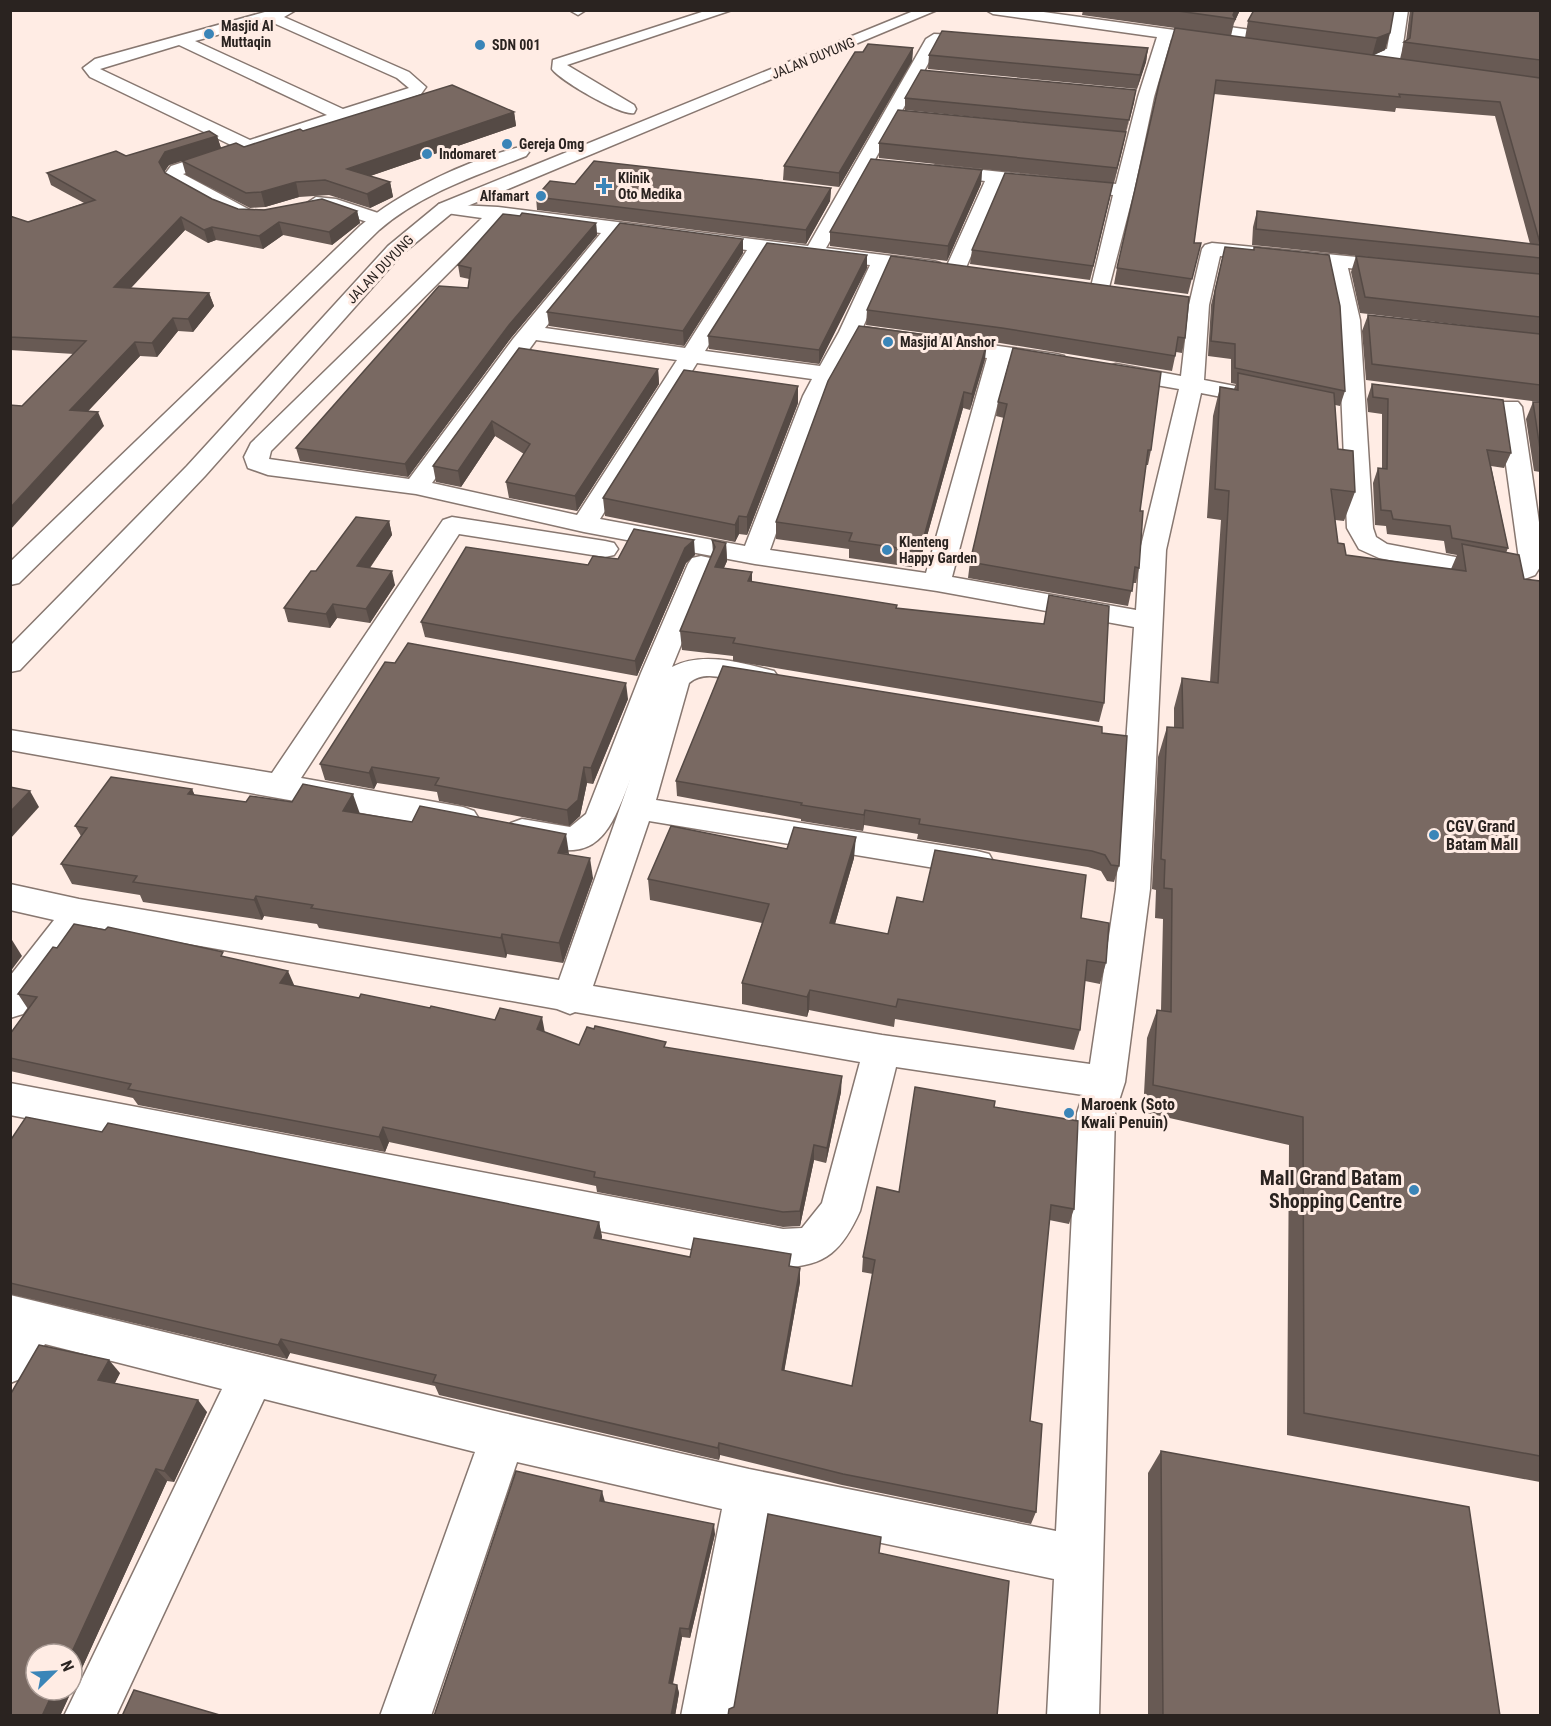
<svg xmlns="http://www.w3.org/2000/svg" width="1551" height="1726" font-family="'Roboto Condensed',sans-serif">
	<rect width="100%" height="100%" fill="#ffece4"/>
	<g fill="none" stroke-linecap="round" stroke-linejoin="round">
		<g stroke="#877770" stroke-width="3">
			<g id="minor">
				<path d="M272,10H296L284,17L409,72L426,87L421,94L183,174L250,210L267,212L270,216L267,220H240L171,184L165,174L171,166L233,146L90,77L83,68L95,59ZM269,21L397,78L409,88L343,109L195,41ZM179,45L327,115L250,140L100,69Z"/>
				<path d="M586,10L578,15L571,11V10Z"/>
				<path d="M708,10H732L567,65L634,105L636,109L634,113C621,116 561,81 552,69L553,60Z"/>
				<path d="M986,10H1029L1218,36L1226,41L1218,46L1171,39L1154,97L1134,191L1107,295H1093L1090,291L1113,195L1002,183L965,270L962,274H948L945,270L985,181L936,175L927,170L936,165L1116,184L1138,97L1157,37L993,14Z"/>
				<path d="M1394,10H1408L1402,51L1450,58L1452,61L1450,64L1397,59L1375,67L1367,62L1376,56L1194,32L1186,27L1194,22L1387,49Z"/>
				<path d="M934,34L984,36L992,41L984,46L939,44L826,248L933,261L940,263L943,267L940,271L933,273L889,268L863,327L1056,354L1064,356L1067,361L1064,366L1056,368L1009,361L952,577L1136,610L1140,550L1179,389L1116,378L1108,376L1105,371L1108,366L1116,364L1181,376L1189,305L1202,249L1205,245L1212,243L1398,261L1405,263L1408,267L1405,271L1398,273L1348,268L1360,320L1373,528L1376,537L1387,544L1508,567L1519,559L1498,407L1502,402H1518L1522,407L1540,529V567L1535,575L1511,584L1379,558L1359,549L1347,528L1338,320L1327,266L1220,256L1209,305L1204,380L1271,393L1274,398L1271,403L1263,405L1201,393L1166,550L1150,889L1125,1082L1115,1113L1099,1716H1047L1054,1579L767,1519L733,1716H681L722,1509L517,1462L431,1716H380L475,1452L264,1399L116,1716H64L222,1389L45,1344L25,1377L10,1383V1295L503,1413L749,1469L1056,1531L1077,1113L1083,1095L896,1067L860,1211C843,1249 826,1267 783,1267L10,1115V1083L783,1229L802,1228L822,1203L860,1062L575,1012L570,1014L557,1009L87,926L23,1014L10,1018V976L54,920L10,910V884L79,899L559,980L632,774C605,850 592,864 511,839L506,831L511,823L522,819L570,827L586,814L641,673L688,564L692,558L701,556L710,558L714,564L672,667C703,651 742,663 774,671L779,678L774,685C749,691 711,664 689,683L656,800L977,851L989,854L994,863L989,872L977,875L649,821L593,986L882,1035L1090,1064L1116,889L1134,627L937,591L755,564L584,532L416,494L268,475L248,468L244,457L251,443L482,218L439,212L437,208L439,204L498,207L808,246L926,39ZM501,220L601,233L513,339L409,479L269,459L271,451ZM620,235L747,250L685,348L545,328ZM766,253L870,265L839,332L820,366L705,351ZM857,339L987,358L926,573L770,550L825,396ZM536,340L677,360L577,515L432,483ZM697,363L812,379L803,396L745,546L600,519Z"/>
				<path d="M316,197L336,199L387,216L390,220L380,226L327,209L309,207L307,203Z"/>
				<path d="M452,517L605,541L614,543L618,549L614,555L605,557L459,534L301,778L463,807L474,811L479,819L474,827L463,831L10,750V730L272,773L443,520Z"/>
			</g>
		</g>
		<g stroke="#877770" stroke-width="3">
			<g id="highway">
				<path d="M916,10H937L453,212L402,254L205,476L20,670L10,672V646L187,466L388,246L439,204Z"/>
				<path d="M520,147L526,148L529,152L526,156C475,176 422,193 379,230L19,583L10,585V562L360,226C401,191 468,160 520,147Z"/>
			</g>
		</g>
		<use href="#minor" fill="#fff" fill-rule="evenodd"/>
		<use href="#highway" fill="#fff" fill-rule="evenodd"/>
	</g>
	<g fill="#685a54">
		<path d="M1083,10H1240L1234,23L1231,36L1245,38L1248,21L1394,10L1385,50L1373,55L1400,59L1404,42L1406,41L1410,10H1540V402L1366,380L1362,331L1368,315L1528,333L1360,313L1351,272L1356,256L1456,266L1252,245L1253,227L1257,211L1530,244L1495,116L1396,108L1395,112L1214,94L1194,243H1201L1188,294L1114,284L1117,268L1175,28L1082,15Z"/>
		<path d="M913,48L912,61L839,187L783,180L784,166L863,52Z"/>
		<path d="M1148,48L1146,62L1137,89L928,69L929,55Z"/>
		<path d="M1136,90L1114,183L879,158V143L1110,131L905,110V98Z"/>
		<path d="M514,112L516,126L370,176L390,182L393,197L370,208L329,195L299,197L265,207L250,208L186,175L182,161L244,147L303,131Z"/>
		<path d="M217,136L221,148L169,165L164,171L165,173L212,199L238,209L357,211L360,223L332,245L283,235L263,249L216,240L208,243L185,230L130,288L209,293L214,306L193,332L178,331L157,357L140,356L88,411L104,426L22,406L74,354L10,350V216L28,222L84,203L51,185L47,173Z"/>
		<path d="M982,170L981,184L947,261L830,246V232Z"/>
		<path d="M575,184L831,188L830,201L806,244L537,210L536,197Z"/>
		<path d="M1110,197L1090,280L970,264L972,250Z"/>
		<path d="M596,223L597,235L511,338L408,477L300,461L296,448L468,288L469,279L460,277L458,265Z"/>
		<path d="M1225,247L1254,250V247L1345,391L1340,406L1335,405L1338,449L1355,492L1344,521L1335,520L1338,543L1346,555L1451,569L1457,555L1446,553L1444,541L1387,534L1386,526L1375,525L1373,483L1378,468L1382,469V414L1368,412L1367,399L1372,384L1511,453L1504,468L1491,466L1508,548L1506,553L1524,579L1540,581V1482L1287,1435L1289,1145L1143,1112L1147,1038L1157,1010H1161L1163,919L1155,918L1156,890L1152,889L1158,757L1167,727H1174V708L1182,678L1210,682L1221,520L1207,518L1213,416L1220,387L1234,389L1236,384L1231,383V359L1208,356L1211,305Z"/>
		<path d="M743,253L684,346L549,326L547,312Z"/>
		<path d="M867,268L819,364L709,349L708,336Z"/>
		<path d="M867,310L1185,338L1182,353L1176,352L1172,371L1000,343L866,325Z"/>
		<path d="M519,348L658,369L659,384L577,511L509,498L506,482L524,454L495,436L461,487L436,482L433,466Z"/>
		<path d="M1013,348L1151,450L1148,465H1146L1140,511L1139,568L1136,583H1133L1128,606L968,578L970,562L1004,418L996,416L998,402Z"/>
		<path d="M985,359L970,410L963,408L918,568L849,558V549L776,539V522Z"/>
		<path d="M1533,402H1540V472L1534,471L1526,419Z"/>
		<path d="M798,403L747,535L739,534L735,542L605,516L603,498Z"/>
		<path d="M389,521L392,535L370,568L395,585L370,623L337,618L330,628L288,622L284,608L316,571Z"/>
		<path d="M712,540L726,543L727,561L724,568L752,572V582L897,608L1104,703L1099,722L733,661V656L682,650L680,631L713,553Z"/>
		<path d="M695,555L686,563L637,676L425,637L421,622L588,565L618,559Z"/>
		<path d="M628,699L593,784L587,783L580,816L569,826L439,801L437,792L377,783L374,789L325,780L320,764Z"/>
		<path d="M1102,733L1119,866L1114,882L1107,881L1101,871L1088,867L917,839L918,834L864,825L863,831L801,821V819L677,796L676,781Z"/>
		<path d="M192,789L194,795L246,802L359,814L569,854L593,878L563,963L507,954L506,958L319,928L317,924L264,916L262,920L143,902L140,895L72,884L61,864L81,836L75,826Z"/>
		<path d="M787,849L854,858L835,924L888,934L923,902L1081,918L1106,963L1100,984L1085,981L1080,1030L1074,1050L895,1019L894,1027L809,1010L807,1017L742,1004V983L762,923L650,900L648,879Z"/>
		<path d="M105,930L226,957L294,986L545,1032L579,1045L667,1048L841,1092L826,1163L814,1160L800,1226L783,1227L597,1192L596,1186L389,1142L385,1152L138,1105L133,1098L10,1071V1034L28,1009L18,994L57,948Z"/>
		<path d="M994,1107L1074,1209L1069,1224L1049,1220L1030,1421L1036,1512L1031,1524L842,1485L720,1455L719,1460L439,1395L435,1386L290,1353L287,1359L10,1294V1141L102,1132L599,1222L602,1237L601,1240L690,1257L800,1268V1282L784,1371L852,1386L873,1274L862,1272L863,1257L899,1192Z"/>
		<path d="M120,1373L115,1383L207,1412L174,1482L167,1481L72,1690V1654L36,1690H72L60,1716H10V1395Z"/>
		<path d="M1161,1451L1500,1716H1148V1473Z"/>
		<path d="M605,1502L715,1534L690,1638L682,1637L673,1684L677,1685L679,1693L675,1716H434Z"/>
	</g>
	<g fill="#554a45">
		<path d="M1235,10H1240L1234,23L1235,19L1233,15Z"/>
		<path d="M1390,33L1385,50L1372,56L1377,38Z"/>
		<path d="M913,48L912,61L839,187V173Z"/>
		<path d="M1148,48L1146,62L1137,89L1140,75Z"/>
		<path d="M1136,90L1134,103L1126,133L1129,120Z"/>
		<path d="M514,112L516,126L350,183L347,169Z"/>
		<path d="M1126,132L1123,147L1114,183L1117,168Z"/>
		<path d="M217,136L221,148L169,165L163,174L159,162L165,152Z"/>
		<path d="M982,170L981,184L947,261L948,246Z"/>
		<path d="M296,182L299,197L265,207L261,192Z"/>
		<path d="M390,182L393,197L370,208L367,194Z"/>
		<path d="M1113,183L1110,197L1090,280L1093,266Z"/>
		<path d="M831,188L830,201L806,244V230Z"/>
		<path d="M357,211L360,223L332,245L329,232Z"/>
		<path d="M181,217L185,230L119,301L114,287Z"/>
		<path d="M279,222L283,235L263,249L259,236Z"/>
		<path d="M596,223L597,235L511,338L408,477L405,464L509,325Z"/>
		<path d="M212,227L216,240L208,243L204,230Z"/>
		<path d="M743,239V253L684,346L683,331Z"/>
		<path d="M867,255V268L819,364V350Z"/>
		<path d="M209,293L214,306L193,332L188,319Z"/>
		<path d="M173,318L178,331L157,357L152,343Z"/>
		<path d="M135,342L140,356L76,424L70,410Z"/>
		<path d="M987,343L985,359L970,410L972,394Z"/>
		<path d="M658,369L659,384L577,511L575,496Z"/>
		<path d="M798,386V403L747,535V517Z"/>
		<path d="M964,392L963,408L918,568L920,551Z"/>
		<path d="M98,412L104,426L10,530V508Z"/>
		<path d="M492,421L495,436L461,487L458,471Z"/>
		<path d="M739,516V534L735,542V525Z"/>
		<path d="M389,521L392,535L361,580L357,566Z"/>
		<path d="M694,540L695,555L686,563L637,676L635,661L685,548Z"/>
		<path d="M726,543L727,561L716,585L715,567Z"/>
		<path d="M392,571L395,585L370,623L366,609Z"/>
		<path d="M752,572V590L748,581Z"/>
		<path d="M333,604L337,618L330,628L326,614Z"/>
		<path d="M626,683L628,699L593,784L591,768Z"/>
		<path d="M372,767L377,783L374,789L369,773Z"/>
		<path d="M584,767L587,783L580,816L569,826L567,810Z"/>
		<path d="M192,789L201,809L188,794Z"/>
		<path d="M30,791L39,807L10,839V812Z"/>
		<path d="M353,794L360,814L343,811Z"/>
		<path d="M865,810L864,825L863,831L864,815Z"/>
		<path d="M566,834L569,854L558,853Z"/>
		<path d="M856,837L854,858L829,944L830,923Z"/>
		<path d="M590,858L593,878L563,963L559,943Z"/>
		<path d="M256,896L264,916L262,920L254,900Z"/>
		<path d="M502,934L507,954L506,958L501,938Z"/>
		<path d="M12,940L22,956L10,972V941Z"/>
		<path d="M288,971L295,987L280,983Z"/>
		<path d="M810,990L809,1010L807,1017V997Z"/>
		<path d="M542,1017L545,1033L537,1029Z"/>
		<path d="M842,1076L841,1092L826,1163L827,1148Z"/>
		<path d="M383,1127L389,1142L385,1152L379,1137Z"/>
		<path d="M814,1145V1160L800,1226V1211Z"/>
		<path d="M599,1222L602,1237L597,1253L594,1238Z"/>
		<path d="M800,1268V1282L782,1384V1370Z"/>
		<path d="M281,1339L290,1353L287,1359L278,1345Z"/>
		<path d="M109,1360L120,1373L110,1392L98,1380Z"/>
		<path d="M198,1400L207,1412L174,1482L164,1471Z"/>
		<path d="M719,1443L720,1455L719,1460L718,1448Z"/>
		<path d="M156,1469L167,1481L72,1690V1654H71Z"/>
		<path d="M602,1491L605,1502L600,1501Z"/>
		<path d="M714,1524L715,1534L690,1638L689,1629Z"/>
		<path d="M680,1628L682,1637L671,1691L669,1683Z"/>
		<path d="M677,1685L679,1693L675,1716H671Z"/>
		<path d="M54,1690H72L60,1716H42Z"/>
	</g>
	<g fill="#796962" stroke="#554a45" stroke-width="1.5">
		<path d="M1171,10H1235L1233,15L1235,19Z"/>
		<path d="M1254,10H1394L1390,33L1377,38L1248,21Z"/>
		<path d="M1413,10H1540V60L1404,42L1410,38Z"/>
		<path d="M1175,28L1540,78V243L1500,102L1399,94L1400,97L1216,80L1194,243H1201L1192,279L1117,268L1159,84Z"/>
		<path d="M942,31L1148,48L1140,75L929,55Z"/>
		<path d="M868,44L913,48L839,173L784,166L855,52H863Z"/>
		<path d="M921,70L1136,90L1129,120L905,98Z"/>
		<path d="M452,85L514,112L347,169L390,182L367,194L325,180L296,182L261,192L246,193L182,161L236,143L244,147L300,129L303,131Z"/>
		<path d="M898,110L1126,132L1117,168L879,143Z"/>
		<path d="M209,131L217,136L165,152L159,162L165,173L212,199L238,209L264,210L322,199L357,211L329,232L279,222L259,236L212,227L204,230L181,217L114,287L209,293L188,319L173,318L152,343L135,342L70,410L98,412L10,508V405L22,406L86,341L10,337V216L28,222L95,200L47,173L116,151L126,156Z"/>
		<path d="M871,159L982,170L948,246L830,232Z"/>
		<path d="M594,161L831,188L806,230L536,197L550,181L575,184Z"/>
		<path d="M1005,173L1113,183L1093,266L972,250Z"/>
		<path d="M1257,211L1540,245V258L1256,229Z"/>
		<path d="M522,213L596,223L509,325L405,464L296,448L439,286L468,288L471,268L458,265L503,214L520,216Z"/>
		<path d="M620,223L743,239L683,331L547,312Z"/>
		<path d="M767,243L867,255L819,350L708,336Z"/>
		<path d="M1225,247L1254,250V247L1329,255L1340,306L1345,391L1235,368V344L1211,341L1215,291Z"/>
		<path d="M891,256L1189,297L1185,338L1178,337L1175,356L1002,328L867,310Z"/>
		<path d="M1356,256L1540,274V317L1365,297Z"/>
		<path d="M1368,315L1540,334V385L1372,364Z"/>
		<path d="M859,326L987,343L972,394L964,392L920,551L849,541L852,533L776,522L828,381Z"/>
		<path d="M519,348L658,369L575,496L506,482L530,444L492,421L458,471L433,466Z"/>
		<path d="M1013,348L1161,372L1151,450H1148L1140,511H1143L1139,568L1135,567L1132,591L970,562L1007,404L998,402Z"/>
		<path d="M684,370L798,386L747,517L739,516L735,525L603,498Z"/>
		<path d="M1238,373L1334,393L1338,449L1353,451L1355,492L1331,489L1338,543L1344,544L1346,555L1466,571L1462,544L1519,555L1524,579L1540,581V1456L1304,1413L1303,1117L1153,1085L1157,1010L1171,1012L1172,889L1164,888L1165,860L1161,859L1167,727L1183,728L1182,678L1218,683L1229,491L1215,489L1220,387L1238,390Z"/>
		<path d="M1372,384L1503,400L1511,453L1487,450L1508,548L1452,538L1450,526L1393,519L1391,511L1381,510L1378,468L1387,469L1388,399L1373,397Z"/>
		<path d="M1533,402H1540V449Z"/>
		<path d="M356,517L389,521L357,566L392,571L366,609L333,604L326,614L284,608L311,571H316Z"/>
		<path d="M634,529L694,540L685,548L635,661L421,622L466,547L588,565L593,556L618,559Z"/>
		<path d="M712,540L726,543L715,567L752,572L748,581L897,605L896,608L1044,624L1049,595L1109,606L1104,703L733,643L735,638L680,631L715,547Z"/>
		<path d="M408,643L626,683L591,768L584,767L578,800L567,810L435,785L439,778L372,767L369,773L320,764L385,662L395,663Z"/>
		<path d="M723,666L1102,727V733L1127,736L1119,866L1111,865L1105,855L1092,851L919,824L920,819L865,810L864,815L801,805L802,803L676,781Z"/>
		<path d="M111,777L192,789L188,794L246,802L250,796L292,802L303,784L353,794L343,811L412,822L420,806L566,834L558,853L590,858L559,943L502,934L501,938L311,908L313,905L256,896L254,900L133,882L137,876L61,864L87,828L75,826Z"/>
		<path d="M10,787L30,791L10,812Z"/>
		<path d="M671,826L787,849L794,827L856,837L830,923L888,934L897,897L923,902L935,850L1086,875L1081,918L1109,923L1106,963L1087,960L1080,1030L898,999L896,1007L810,990L807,997L742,983L769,904L648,879Z"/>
		<path d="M74,924L105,930L108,927L223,952L221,956L288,971L280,983L359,998L361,994L430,1008L431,1006L495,1020L500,1008L542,1017L537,1029L579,1045L587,1027L594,1029L595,1026L666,1042L664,1047L842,1076L827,1148L814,1145L800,1211L783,1212L594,1177L595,1172L383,1127L379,1137L128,1089L131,1084L10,1058V1034L37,997L18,994L53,947L57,948Z"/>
		<path d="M915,1087L995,1101L994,1107L1078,1121L1074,1209L1051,1205L1030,1421L1042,1424L1036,1512L843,1474L719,1443L718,1448L433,1382L436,1375L281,1339L278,1345L10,1283V1141L26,1117L102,1132L108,1123L599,1222L594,1238L690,1257L694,1238L791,1254L789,1266L800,1268L782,1370L852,1386L875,1260L863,1257L877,1187L899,1192Z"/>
		<path d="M39,1345L109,1360L98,1380L198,1400L164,1471L156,1469L71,1654H36V1690H54L42,1716H10V1395Z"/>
		<path d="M1161,1451L1469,1507L1500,1716H1163Z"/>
		<path d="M516,1471L602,1491L600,1501L714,1524L689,1629L680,1628L669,1683L677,1685L671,1716H434Z"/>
		<path d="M768,1514L881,1537L879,1553L1009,1581L997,1716H728L729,1709L734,1707Z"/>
		<path d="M134,1690L223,1716H122Z"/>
	</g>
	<g fill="#3a85b8" stroke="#ffece4" stroke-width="2">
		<circle cx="209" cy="34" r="6"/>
		<circle cx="480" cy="45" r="6"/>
		<circle cx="507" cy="144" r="6"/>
		<circle cx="427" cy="154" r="6"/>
		<path d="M601 177h6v6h6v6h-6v6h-6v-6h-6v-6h6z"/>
		<circle cx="541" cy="196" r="6"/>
		<circle cx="888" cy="342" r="6"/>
		<circle cx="887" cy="550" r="6"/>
		<circle cx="1434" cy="835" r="6"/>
		<circle cx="1069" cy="1113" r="6"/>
		<circle cx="1414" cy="1190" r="6"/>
	</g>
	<g text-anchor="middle" stroke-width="6" stroke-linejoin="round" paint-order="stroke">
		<g font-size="14" font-weight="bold" fill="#2a2320" stroke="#ffece4" text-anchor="start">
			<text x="221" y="31">Masjid Al<tspan x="221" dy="16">Muttaqin</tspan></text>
			<text x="492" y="50">SDN 001</text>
			<text x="519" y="149">Gereja Omg</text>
			<text x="439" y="159">Indomaret</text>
			<text x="618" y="183">Klinik<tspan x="618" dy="16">Oto Medika</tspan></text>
			<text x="529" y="201" text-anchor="end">Alfamart</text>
			<text x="900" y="347">Masjid Al Anshor</text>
			<text x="899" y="547">Klenteng<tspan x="899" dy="16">Happy Garden</tspan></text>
		</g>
		<g font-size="14" fill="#2a2320" stroke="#ffece4">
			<text transform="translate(813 58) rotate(-22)" y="5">JALAN DUYUNG</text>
			<text transform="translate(380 269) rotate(-46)" y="5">JALAN DUYUNG</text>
		</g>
		<g font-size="16" font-weight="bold" fill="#2a2320" stroke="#ffece4" text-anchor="start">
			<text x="1446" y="832">CGV Grand<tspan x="1446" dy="18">Batam Mall</tspan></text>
			<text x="1081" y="1110">Maroenk (Soto<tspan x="1081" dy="18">Kwali Penuin)</tspan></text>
		</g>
		<g font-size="20" font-weight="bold" fill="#2a2320" stroke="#ffece4" text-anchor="end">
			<text x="1402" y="1185">Mall Grand Batam<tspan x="1402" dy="23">Shopping Centre</tspan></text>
		</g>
	</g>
	<rect width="1551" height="1726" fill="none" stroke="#2a2320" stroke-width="24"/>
	<g transform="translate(54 1672) rotate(66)"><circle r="28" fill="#ffece4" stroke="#aa9c96" stroke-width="1.5"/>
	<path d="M0-4.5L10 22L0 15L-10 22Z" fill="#3a85b8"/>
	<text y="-9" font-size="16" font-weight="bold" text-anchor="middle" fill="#2a2320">N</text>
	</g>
</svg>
